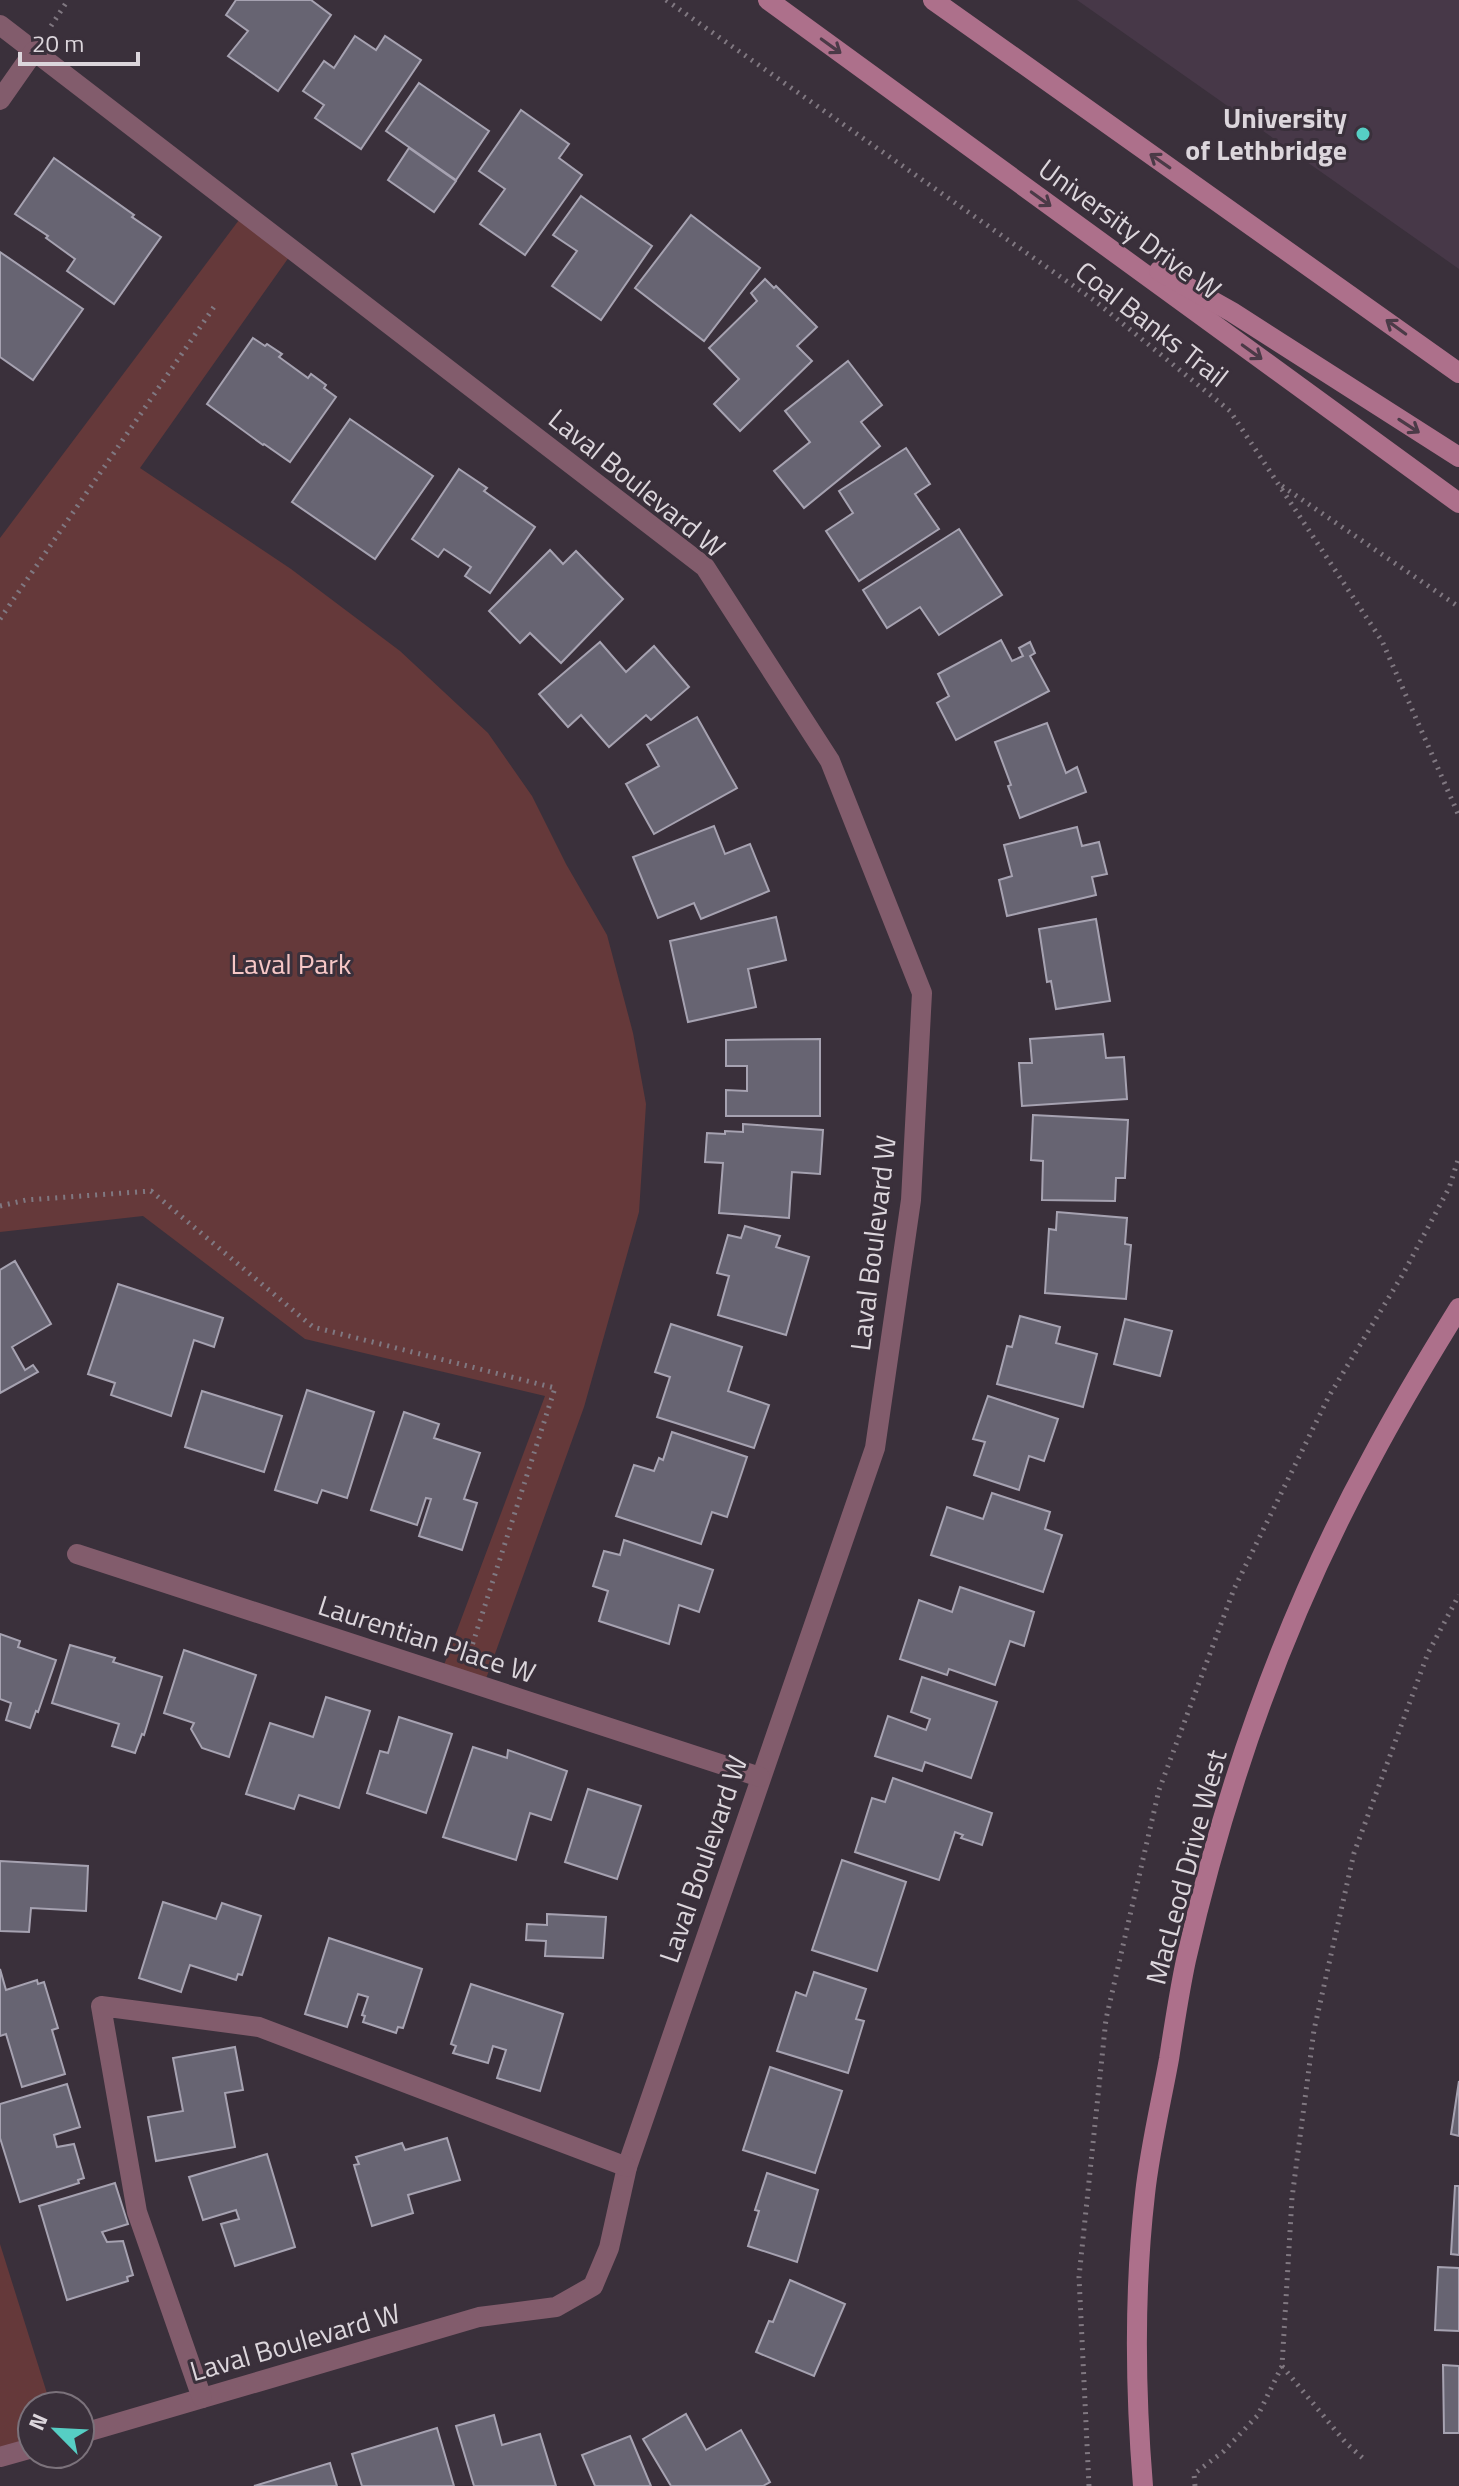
<svg xmlns="http://www.w3.org/2000/svg" width="1459" height="2486" font-family="'Titillium Web',sans-serif">
	<rect width="100%" height="100%" fill="#3a303b"/>
	<path fill="#473848" d="M1077,0H1459V269Z"/>
	<g fill="#65393a">
		<path d="M245,212L294,250L140,468L291,569L400,651L488,733L532,796L566,864L607,935L633,1033L646,1104L639,1212L584,1407L483,1687L441,1673L545,1396L305,1339L143,1216L0,1232V538Z"/>
		<path d="M0,2244L51,2406H32V2448L0,2457Z"/>
	</g>
	<g fill="#676472" stroke="#a6a2b1" stroke-width="2">
		<path d="M236,0H311L331,15L278,91L228,56L248,31L226,15Z"/>
		<path d="M355,36L376,50L385,36L421,60L361,149L315,118L324,105L303,91L324,61L334,68Z"/>
		<path d="M419,83L489,131L456,180L386,131Z"/>
		<path d="M521,110L569,144L559,158L582,175L525,255L480,224L505,189L479,171Z"/>
		<path d="M409,148L456,181L434,212L388,180Z"/>
		<path d="M54,158L134,215L132,217L161,237L114,304L67,271L75,259L46,238L48,236L15,214Z"/>
		<path d="M581,196L652,246L601,320L552,286L577,251L553,235Z"/>
		<path d="M691,215L760,268L704,341L635,288Z"/>
		<path d="M0,252L83,309L33,380L0,357Z"/>
		<path d="M765,279L774,288L776,286L817,327L797,346L812,361L740,431L714,404L739,379L709,348L757,301L751,293Z"/>
		<path d="M253,338L265,346L267,344L282,354L279,357L308,378L311,374L326,385L324,388L336,397L290,462L264,444L263,445L207,404Z"/>
		<path d="M848,361L882,405L861,422L880,446L804,508L774,471L810,442L785,411Z"/>
		<path d="M350,419L433,476L375,559L292,502Z"/>
		<path d="M906,448L930,484L915,494L939,529L859,581L826,531L853,513L839,491Z"/>
		<path d="M459,469L487,488L484,491L535,527L490,593L465,576L471,567L444,549L438,557L412,539Z"/>
		<path d="M959,529L1002,595L939,635L920,607L887,628L863,590Z"/>
		<path d="M550,550L563,564L576,551L623,599L561,663L530,633L520,643L489,611Z"/>
		<path d="M1001,640L1012,661L1023,656L1019,648L1030,642L1035,653L1030,656L1049,691L956,740L937,703L949,696L938,674Z"/>
		<path d="M600,642L626,672L654,646L689,687L651,720L646,715L609,747L581,715L568,727L539,694Z"/>
		<path d="M697,717L737,788L654,834L626,784L659,766L647,745Z"/>
		<path d="M1047,723L1066,773L1077,767L1086,792L1020,818L1008,786L1011,785L995,742Z"/>
		<path d="M714,826L725,854L750,844L769,891L701,919L694,903L658,918L633,857Z"/>
		<path d="M1077,827L1082,846L1099,842L1107,874L1092,877L1096,895L1007,916L999,880L1012,876L1004,845Z"/>
		<path d="M776,917L786,960L748,969L756,1007L688,1022L670,941Z"/>
		<path d="M1096,919L1110,1001L1056,1009L1051,981L1047,982L1039,929Z"/>
		<path d="M1103,1034L1106,1058L1124,1057L1127,1099L1022,1106L1019,1063H1032L1030,1039Z"/>
		<path d="M820,1039V1116H726V1090L747,1091V1066H726V1040Z"/>
		<path d="M1033,1115L1128,1120L1125,1178H1116L1115,1201L1042,1200L1043,1161L1031,1160Z"/>
		<path d="M743,1124L823,1130L820,1174L792,1172L789,1218L719,1213L723,1163L705,1162L707,1133L725,1134V1131L743,1132Z"/>
		<path d="M1057,1212L1127,1218L1125,1244L1131,1245L1126,1299L1045,1293L1049,1229L1056,1230Z"/>
		<path d="M745,1226L780,1236L776,1247L809,1257L786,1335L718,1315L729,1276L717,1273L728,1235L741,1238Z"/>
		<path d="M15,1261L51,1324L12,1347L25,1370L33,1365L38,1372L0,1393V1270Z"/>
		<path d="M118,1284L223,1318L214,1347L194,1340L171,1416L111,1395L115,1383L88,1374Z"/>
		<path d="M1020,1316L1060,1327L1056,1343L1097,1354L1083,1407L997,1384L1007,1346L1012,1347Z"/>
		<path d="M1125,1319L1172,1331L1160,1376L1114,1364Z"/>
		<path d="M671,1324L742,1347L728,1391L769,1405L754,1448L657,1417L670,1377L655,1372Z"/>
		<path d="M307,1390L374,1412L347,1498L322,1490L317,1503L275,1490Z"/>
		<path d="M202,1391L282,1416L264,1472L185,1447Z"/>
		<path d="M988,1396L1058,1419L1044,1461L1029,1456L1019,1490L974,1475L985,1442L973,1439Z"/>
		<path d="M404,1412L439,1424L434,1438L480,1453L464,1499L477,1503L462,1550L419,1536L431,1499L426,1498L417,1525L371,1510Z"/>
		<path d="M672,1432L747,1457L727,1517L712,1512L701,1544L616,1516L634,1465L654,1471L659,1458L663,1460Z"/>
		<path d="M992,1493L1050,1512L1045,1529L1062,1535L1043,1592L931,1555L947,1507L983,1519Z"/>
		<path d="M624,1540L713,1570L699,1612L679,1605L669,1644L599,1621L608,1591L593,1586L604,1551L620,1555Z"/>
		<path d="M960,1587L1034,1612L1024,1646L1010,1641L995,1685L949,1669L947,1675L900,1659L919,1600L952,1612Z"/>
		<path d="M0,1634L20,1641L18,1647L56,1660L38,1712L36,1711L30,1728L6,1720L11,1703L0,1699Z"/>
		<path d="M70,1645L115,1658L113,1662L162,1677L144,1735L142,1734L135,1753L112,1746L119,1724L52,1703Z"/>
		<path d="M184,1650L256,1675L229,1757L202,1748L191,1729L194,1723L164,1713Z"/>
		<path d="M922,1677L997,1702L971,1778L925,1762L922,1771L875,1756L888,1716L926,1730L930,1719L911,1712Z"/>
		<path d="M326,1697L370,1711L339,1808L299,1795L294,1809L246,1794L270,1723L313,1737Z"/>
		<path d="M399,1717L452,1734L426,1813L367,1793L380,1751L388,1753Z"/>
		<path d="M473,1747L507,1758L508,1750L567,1771L551,1820L530,1813L516,1860L443,1837Z"/>
		<path d="M893,1778L992,1813L982,1845L961,1838L963,1835L955,1832L939,1880L855,1852L872,1798L885,1802Z"/>
		<path d="M588,1789L641,1806L617,1879L565,1862Z"/>
		<path d="M842,1860L906,1882L877,1971L812,1950Z"/>
		<path d="M0,1861L88,1866L86,1911L31,1908L29,1932L0,1931Z"/>
		<path d="M163,1902L216,1919L222,1903L261,1916L242,1975L238,1974L236,1980L190,1965L181,1992L139,1978Z"/>
		<path d="M547,1914L606,1917L603,1958L545,1956L546,1941L526,1940L527,1924L547,1925Z"/>
		<path d="M329,1938L422,1969L403,2028L398,2027L396,2033L363,2022L365,2016L362,2015L368,1997L358,1994L347,2027L305,2014Z"/>
		<path d="M0,1969L6,1990L37,1980L38,1984L44,1982L58,2028L52,2030L65,2074L22,2087L6,2034L0,2036Z"/>
		<path d="M814,1972L866,1989L856,2019L864,2021L848,2073L777,2051L796,1992L806,1996Z"/>
		<path d="M471,1984L563,2014L540,2091L497,2078L506,2050L493,2046L488,2063L453,2053L456,2046L451,2044Z"/>
		<path d="M235,2047L243,2090L225,2093L235,2147L156,2161L148,2117L183,2111L173,2058Z"/>
		<path d="M770,2067L842,2091L815,2173L743,2150Z"/>
		<path d="M1459,2081V2136L1451,2134Z"/>
		<path d="M67,2084L80,2127L54,2135L57,2147L74,2144L84,2178L78,2180L79,2183L20,2202L0,2138V2104Z"/>
		<path d="M447,2138L460,2180L408,2195L413,2213L372,2226L354,2165L359,2164L356,2157L402,2143L405,2150Z"/>
		<path d="M267,2154L295,2247L235,2266L221,2224L239,2219L236,2210L203,2220L189,2177Z"/>
		<path d="M767,2173L818,2190L797,2262L748,2246L759,2211L755,2210Z"/>
		<path d="M115,2183L128,2224L102,2232L107,2242L123,2241L133,2275L127,2277L128,2281L67,2300L39,2206Z"/>
		<path d="M1455,2186H1459V2255L1451,2254Z"/>
		<path d="M1438,2267L1459,2268V2331L1435,2330Z"/>
		<path d="M790,2280L845,2304L814,2376L756,2352L769,2321L773,2322Z"/>
		<path d="M1443,2365L1459,2366V2433H1444Z"/>
		<path d="M686,2414L706,2450L741,2430L770,2482L763,2486H671L643,2439Z"/>
		<path d="M494,2415L502,2445L540,2434L556,2486H474L456,2426Z"/>
		<path d="M437,2428L454,2486H362L352,2454Z"/>
		<path d="M630,2436L651,2486H595L582,2455Z"/>
		<path d="M330,2463L337,2486H254Z"/>
	</g>
	<g fill="none" stroke-linecap="round" stroke-linejoin="round">
		<g stroke="#807881" stroke-width="5" stroke-dasharray="2 6" stroke-linecap="butt">
			<path d="M666,0L1095,301L1230,411L1382,641L1459,816"/>
			<path d="M51,26L68,0"/>
			<path d="M1282,486L1459,607"/>
			<path d="M0,619L216,304"/>
			<path d="M0,1206L26,1200L151,1191L313,1327L555,1388L470,1652"/>
			<path d="M1282,2366L1346,2443L1366,2461"/>
			<path d="M1089,2486L1079,2277L1106,2019L1159,1790L1234,1589L1329,1396L1403,1274L1449,1188L1459,1157"/>
			<path d="M1195,2486L1194,2474L1224,2451L1258,2415L1282,2366L1292,2198L1314,2030L1354,1853L1428,1653L1459,1595"/>
		</g>
		<g stroke="#825c6c" stroke-width="20">
			<path d="M0,25L705,567L830,761L922,993L911,1200L875,1448L627,2167L609,2248L593,2286L556,2307L479,2317L80,2434"/>
			<path d="M0,100L35,50"/>
			<path d="M77,1554L760,1777"/>
			<path d="M202,2398L137,2212L101,2006L259,2027L627,2167"/>
			<path d="M0,2457L32,2448"/>
		</g>
		<g stroke="#ad708b" stroke-width="20">
			<path d="M768,0L1459,503"/>
			<path d="M933,0L1459,373"/>
			<path d="M1159,271L1232,312L1459,457"/>
			<path d="M1143,2486C1135,2389 1134,2290 1145,2194C1150,2148 1161,2103 1169,2059C1174,2026 1179,1993 1186,1960C1225,1788 1286,1615 1371,1459C1398,1408 1428,1358 1459,1308"/>
		</g>
	</g>
	<defs><path id="oneway-shaft" d="M-6 0H5M1.5-3L5.5 0L1.5 3" fill="none" stroke-width="1.6" stroke-linecap="round" stroke-linejoin="round" transform="scale(2)"/></defs>
	<g stroke="#4b3a47">
		<use href="#oneway-shaft" transform="translate(831 46) rotate(36)"/>
		<use href="#oneway-shaft" transform="translate(1160 161) rotate(-145)"/>
		<use href="#oneway-shaft" transform="translate(1041 199) rotate(36)"/>
		<use href="#oneway-shaft" transform="translate(1396 327) rotate(-144)"/>
		<use href="#oneway-shaft" transform="translate(1252 352) rotate(36)"/>
		<use href="#oneway-shaft" transform="translate(1409 426) rotate(33)"/>
	</g>
	<circle fill="#56cec4" stroke="#3a303b" stroke-width="3" cx="1363" cy="134" r="8"/>
	<g text-anchor="middle" stroke-width="6" stroke-linejoin="round" paint-order="stroke">
		<g font-size="28" font-weight="bold" fill="#dcd6dc" stroke="#3a303b" text-anchor="end">
			<text x="1347" y="128">University<tspan x="1347" dy="32">of Lethbridge</tspan></text>
		</g>
		<g font-size="28" fill="#dcd6dc" stroke="#3a303b">
			<text transform="translate(1130 229) rotate(36)" y="10">University Drive W</text>
			<text transform="translate(1152 324) rotate(38)" y="10">Coal Banks Trail</text>
			<text transform="translate(637 483) rotate(39)" y="10">Laval Boulevard W</text>
			<text transform="translate(873 1243) rotate(-83)" y="10">Laval Boulevard W</text>
			<text transform="translate(427 1639) rotate(18)" y="10">Laurentian Place W</text>
			<text transform="translate(703 1859) rotate(-71)" y="10">Laval Boulevard W</text>
			<text transform="translate(1186 1867) rotate(-75)" y="10">MacLeod Drive West</text>
			<text transform="translate(295 2342) rotate(-16)" y="10">Laval Boulevard W</text>
		</g>
		<g font-size="28" fill="#f7c7c6" stroke="#3a303b">
			<text x="291" y="974">Laval Park</text>
		</g>
	</g>
	<g transform="translate(56 2430) rotate(294)"><circle r="38" fill="#3a303b" stroke="#7b727b" stroke-width="2"/>
	<path d="M0-6L14 30L0 20L-14 30Z" fill="#56cec4"/>
	<text y="-12" font-size="22" font-weight="bold" text-anchor="middle" fill="#dcd6dc">N</text>
	</g>
	<path d="M20 52v12h118v-12" fill="none" stroke="#dcd6dc" stroke-width="4"/>
	<text x="32" y="52" font-size="24" fill="#dcd6dc" stroke="#3a303b" stroke-width="6" paint-order="stroke">20 m</text>
</svg>
